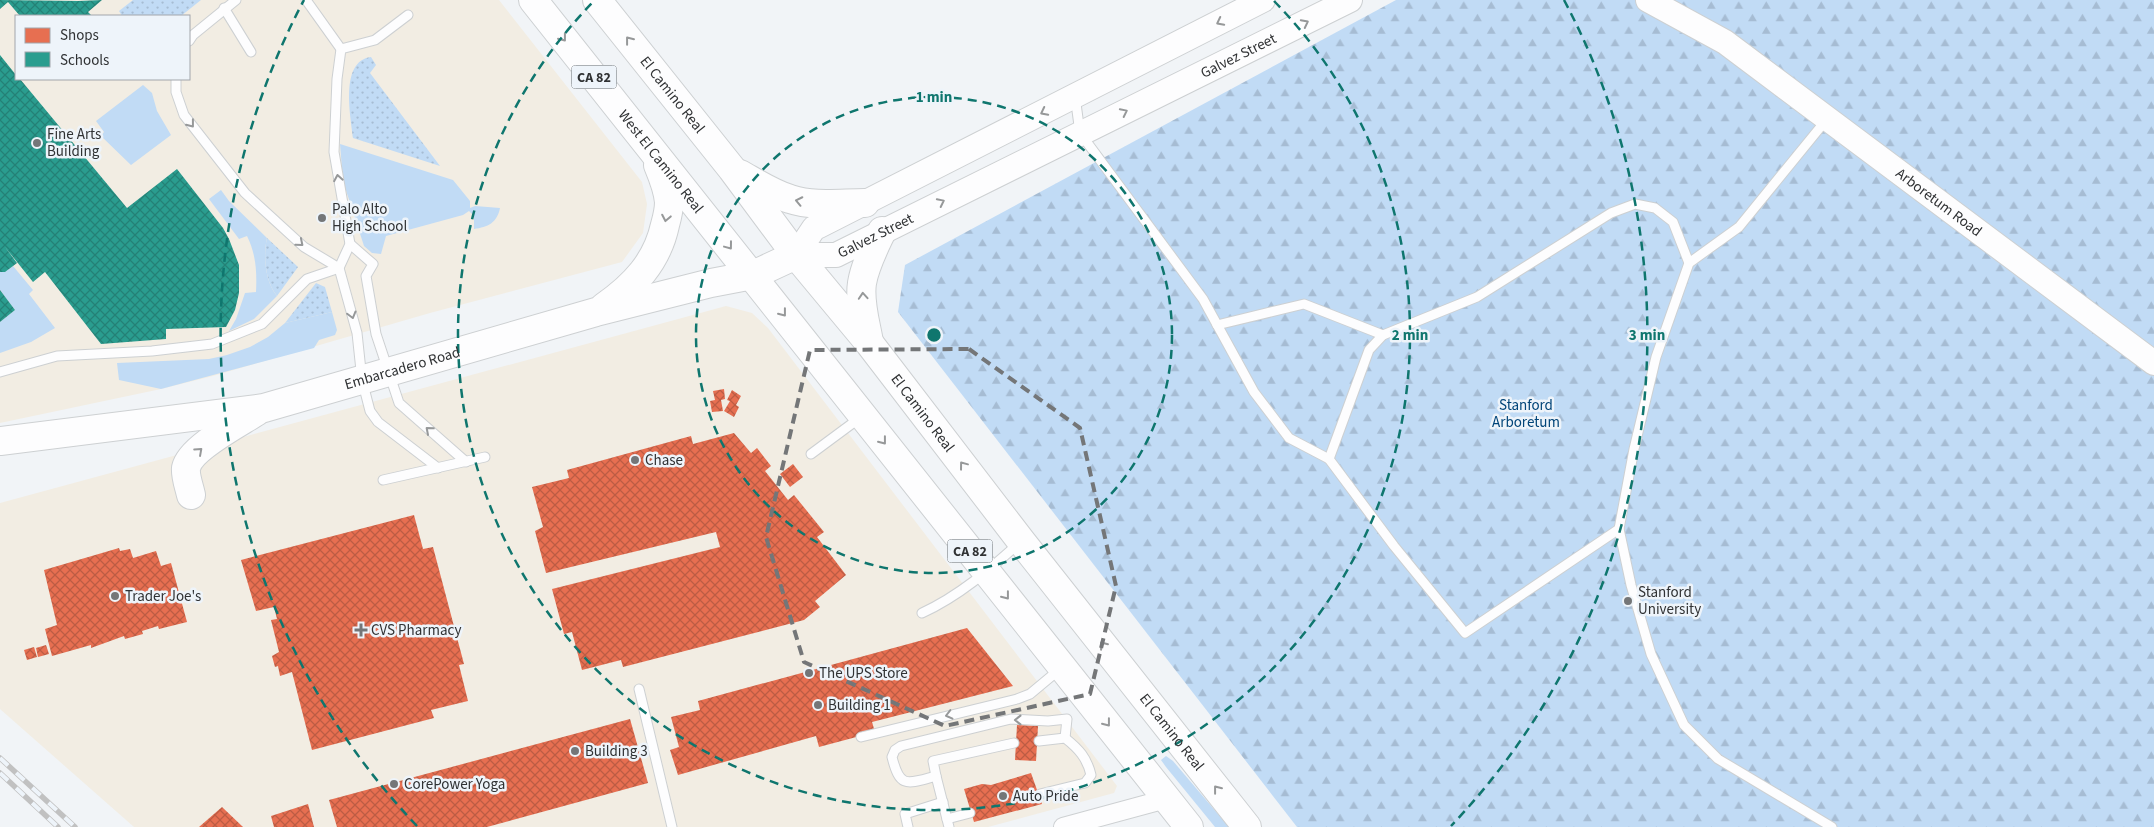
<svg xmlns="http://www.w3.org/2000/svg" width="2154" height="827" font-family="'Source Sans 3',sans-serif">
	<defs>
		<pattern id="grass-dots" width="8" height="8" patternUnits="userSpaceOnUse" patternTransform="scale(1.25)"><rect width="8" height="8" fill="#c1dbf5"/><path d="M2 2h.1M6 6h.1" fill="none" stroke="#a6bcd3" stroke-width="1.8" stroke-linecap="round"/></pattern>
		<pattern id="forest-firs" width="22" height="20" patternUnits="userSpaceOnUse" patternTransform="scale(1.25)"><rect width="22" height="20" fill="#c1dbf5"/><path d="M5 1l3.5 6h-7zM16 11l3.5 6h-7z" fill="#a6bcd3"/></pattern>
		<pattern id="shops-cross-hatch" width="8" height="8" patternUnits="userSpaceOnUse" patternTransform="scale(1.25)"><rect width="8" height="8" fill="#e76f51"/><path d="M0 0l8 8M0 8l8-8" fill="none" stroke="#bc5c44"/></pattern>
		<pattern id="schools-cross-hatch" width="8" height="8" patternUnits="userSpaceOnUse" patternTransform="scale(1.25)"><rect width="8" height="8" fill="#2a9d8f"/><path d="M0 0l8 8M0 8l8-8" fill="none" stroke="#248176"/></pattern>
	</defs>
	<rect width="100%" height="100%" fill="#f1f4f7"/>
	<g fill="#f2ede3" fill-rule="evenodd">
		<path d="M0,0H499L642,182L647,204L643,233L622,262L430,313L213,376L161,389L0,423ZM16,16H189V79H16Z"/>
		<path d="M726,306L752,313L768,328L1117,786L1114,793L988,827H134L0,709V503Z"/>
	</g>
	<g fill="url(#grass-dots)">
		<path d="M133,0H201L181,16H122L119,11Z"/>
		<path d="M371,57L376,65L370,73L440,166L353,138C351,117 339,61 371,57Z"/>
		<path d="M267,238L298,267L277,296C265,282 263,255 267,238Z"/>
		<path d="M316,283L325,287L332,312L285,323Z"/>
	</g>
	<path fill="url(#forest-firs)" d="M1396,0H2154V827H1297L898,312L905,265Z"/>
	<g fill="#c1dbf5">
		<path d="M143,85L152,93L157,111L171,135L131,165L101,136L104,132L96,121Z"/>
		<path d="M340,144L453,180L470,201V208L475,206L500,208C497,223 488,227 474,229V216L469,211L463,215L386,236L381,254L372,253L364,246L343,181Z"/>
		<path d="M221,190L229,201L267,238C263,255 265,282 277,296L254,319L229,331L236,319L245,293L256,292C257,272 256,254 247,236L239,239L209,199Z"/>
		<path d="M13,266L33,290L29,294L55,328L31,342L0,353V322L15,310L0,290V272H5Z"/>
		<path d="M332,312L337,330L335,335L319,340L314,348L161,389L119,380L117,363L209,359L227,355L250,347L268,337L285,323Z"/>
		<path d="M1166,756L1173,761L1229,827H1215L1166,767L1161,760Z"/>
	</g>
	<g fill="url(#shops-cross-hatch)">
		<path d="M724,389L725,399L721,400L723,411L712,412L710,401L715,400L713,391Z"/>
		<path d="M732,390L741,396L736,405L739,407L734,417L724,411L730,401L727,400Z"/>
		<path d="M734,433L751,453L757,448L771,466L765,471L788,500L794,495L824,532L817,537L846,575L815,601L820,607L804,620L623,667L621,660L582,670L572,632L564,634L552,589L720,547L716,532L546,573L535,531L543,527L532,487L569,478L567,470L691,436L693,444Z"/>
		<path d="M793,464L803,477L790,487L780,474Z"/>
		<path d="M414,515L423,549L433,547L464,664L459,665L468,701L431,710L434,718L312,750L292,672L280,676L278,666L275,667L272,656L279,652L271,620L277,619L274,607L256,611L241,560Z"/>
		<path d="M119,548L120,551L130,549L133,558L156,551L161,566L171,563L187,622L159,629L158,626L142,631L143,634L125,639L124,636L91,648V645L52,656L45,629L57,625L44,570Z"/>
		<path d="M967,628L1013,686L872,722L875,732L819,747L816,736L678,775L670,750L679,747L671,717L700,710L698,701Z"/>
		<path d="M46,645L49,654L38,657L36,648Z"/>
		<path d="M34,647L37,657L27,660L24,650Z"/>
		<path d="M630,719L648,783L487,827H337L329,800Z"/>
		<path d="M1017,725L1038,726L1036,761L1015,760Z"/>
		<path d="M1031,773L1042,804L974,822L964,789L982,784L991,785Z"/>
		<path d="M308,804L314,827H274L271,816Z"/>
		<path d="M222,807L243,827H199Z"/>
	</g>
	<g fill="url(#schools-cross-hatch)">
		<path d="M0,0L78,1L102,0L88,12L92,16H20L8,2L0,9Z"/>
		<path d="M0,55L16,75V79H20L127,208L177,169L223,228L229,239L239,265V293L235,310L226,327L166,329V339L101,344L45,272L33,282L5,247L17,263L5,272H0Z"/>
		<path d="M0,290L15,310L0,322Z"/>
	</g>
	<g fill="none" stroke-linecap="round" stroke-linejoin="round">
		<g stroke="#cdd0d2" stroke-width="11">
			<g id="service">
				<path d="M306,0L341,49"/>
				<path d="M224,8L251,52"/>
				<path d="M408,15L375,40L341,49L337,79L334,152L350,244L339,268L357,333L362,380L370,411L378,422L438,468"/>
				<path d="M189,41L193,35L236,0"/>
				<path d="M176,79V92L184,115L245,193L304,247L339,268"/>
				<path d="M1075,96L1080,133L1203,299L1254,392L1289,438L1329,459L1394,546L1465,633L1619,529"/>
				<path d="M1827,119L1739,227L1689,263L1656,357L1634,449L1619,529L1631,585L1651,654L1684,725L1718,759L1832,827"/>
				<path d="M350,244L373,264L366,276L376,334L399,403L466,462"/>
				<path d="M1217,325L1304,304L1383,335"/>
				<path d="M0,372L57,356L152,351L212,344L262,324L307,279L339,268"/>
				<path d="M811,454L861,417"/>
				<path d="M1329,459L1369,350L1383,335L1477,297L1611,213L1635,204L1655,208L1673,222L1689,263"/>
				<path d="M383,480L485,457"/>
				<path d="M922,613C959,596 989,570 1019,543"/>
				<path d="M639,689L672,827"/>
				<path d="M861,737L1017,699L1030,694L1060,669"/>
				<path d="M1039,741L1065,738C1079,749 1087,758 1091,775L1085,783L1040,794"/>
				<path d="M936,776L933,761L1014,743"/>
				<path d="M947,819L970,813"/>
				<path d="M908,827L905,814L943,802"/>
				<path d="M949,827L936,776C907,784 900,789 892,757L895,750L901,746L1011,719L1048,721L1067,719L1065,738"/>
			</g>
		</g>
		<g stroke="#cdd0d2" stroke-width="20">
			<path id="minor" d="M1063,827L1166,799"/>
		</g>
		<g stroke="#cdd0d2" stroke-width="26">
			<g id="secondary">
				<path id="s1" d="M1648,0L1725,42L2154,363"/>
				<path id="s2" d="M796,255H836L1350,0"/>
				<path d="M796,255L814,228L819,226L1263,0"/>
			</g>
		</g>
		<g stroke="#cdd0d2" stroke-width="30">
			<g id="primary">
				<path id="s3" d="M533,0L1189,827"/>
				<path id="s4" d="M597,0L732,169L796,255L870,344L1021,541L1247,827"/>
				<path d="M740,174C756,183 773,194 790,199C814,207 840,203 865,203"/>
				<path d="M604,307C634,286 657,262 665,225C667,218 669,210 669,202C668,190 663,177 658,165"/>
				<path d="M869,342C866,324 859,302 862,283C865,265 874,248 882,231"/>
				<path id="s5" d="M0,441L264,408L596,312L711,283L753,275L796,255"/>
				<path d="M191,495C189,486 185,476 186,468C190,448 239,423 256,412"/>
			</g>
		</g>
		<use href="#service" stroke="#fdfdfe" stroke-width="9"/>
		<use href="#minor" stroke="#fdfdfe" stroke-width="18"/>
		<use href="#secondary" stroke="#fdfdfe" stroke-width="24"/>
		<use href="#primary" stroke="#fdfdfe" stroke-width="28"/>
		<g stroke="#c1c1c1" stroke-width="5.5">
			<g id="rail">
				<path d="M0,758L75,827"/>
				<path d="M0,773L58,827"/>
			</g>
		</g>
		<use href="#rail" stroke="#eef4fa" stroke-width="4" stroke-dasharray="11" stroke-linecap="butt"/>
	</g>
	<defs><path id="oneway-chevron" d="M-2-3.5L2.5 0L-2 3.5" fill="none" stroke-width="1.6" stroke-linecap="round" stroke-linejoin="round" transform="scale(1.25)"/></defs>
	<g stroke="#969899">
		<use href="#oneway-chevron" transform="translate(1220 22) rotate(153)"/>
		<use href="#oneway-chevron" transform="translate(1305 23) rotate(-27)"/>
		<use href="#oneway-chevron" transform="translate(563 38) rotate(52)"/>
		<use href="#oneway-chevron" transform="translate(629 40) rotate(-128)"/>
		<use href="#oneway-chevron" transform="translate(1044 112) rotate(153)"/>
		<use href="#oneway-chevron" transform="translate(1124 112) rotate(-26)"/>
		<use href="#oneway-chevron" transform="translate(191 124) rotate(52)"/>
		<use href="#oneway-chevron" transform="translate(338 178) rotate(-100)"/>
		<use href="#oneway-chevron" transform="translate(799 201) rotate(-168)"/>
		<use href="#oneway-chevron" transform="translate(941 202) rotate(-26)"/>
		<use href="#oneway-chevron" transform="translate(666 218) rotate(101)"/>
		<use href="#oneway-chevron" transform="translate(300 243) rotate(40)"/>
		<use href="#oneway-chevron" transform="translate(729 246) rotate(53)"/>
		<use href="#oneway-chevron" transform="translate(863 296) rotate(-94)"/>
		<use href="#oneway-chevron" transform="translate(783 313) rotate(52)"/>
		<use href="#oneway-chevron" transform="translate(352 315) rotate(75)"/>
		<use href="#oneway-chevron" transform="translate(429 430) rotate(-139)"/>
		<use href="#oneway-chevron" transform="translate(883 441) rotate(52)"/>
		<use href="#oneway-chevron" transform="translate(199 451) rotate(-42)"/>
		<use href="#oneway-chevron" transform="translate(963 465) rotate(-127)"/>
		<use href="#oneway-chevron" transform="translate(1006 596) rotate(52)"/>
		<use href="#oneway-chevron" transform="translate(1103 645) rotate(-128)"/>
		<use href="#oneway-chevron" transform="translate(949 715) rotate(166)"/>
		<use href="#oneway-chevron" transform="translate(1018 720) rotate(-180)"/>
		<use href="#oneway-chevron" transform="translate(1107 723) rotate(52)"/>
		<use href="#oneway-chevron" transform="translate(1217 789) rotate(-128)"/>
	</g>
	<path fill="none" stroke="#747678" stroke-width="4" stroke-dasharray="10 6" stroke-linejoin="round" d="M969,349L1080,428L1116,586L1090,694L945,726L804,662L766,537L810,350Z"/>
	<g fill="none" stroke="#0f766e" stroke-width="2.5" stroke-dasharray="9 6">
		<circle cx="934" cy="335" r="238"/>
		<path d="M1274 1A476 476 0 1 1 594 1"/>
		<path d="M417 826A713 713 0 0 1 304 0M1564 0A713 713 0 0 1 1451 826"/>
	</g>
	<g fill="#747678" stroke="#eef4fa" stroke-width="2">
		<circle cx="37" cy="143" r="5"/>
		<circle cx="322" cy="218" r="5"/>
		<circle cx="635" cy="460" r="5"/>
		<circle cx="115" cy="596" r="5"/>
		<circle cx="1628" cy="601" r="5"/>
		<path d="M358.5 622.5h5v5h5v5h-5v5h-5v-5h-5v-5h5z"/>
		<circle cx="809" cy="673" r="5"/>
		<circle cx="818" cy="705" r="5"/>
		<circle cx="575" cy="751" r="5"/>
		<circle cx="394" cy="784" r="5"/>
		<circle cx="1003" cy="796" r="5"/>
	</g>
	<g text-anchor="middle" stroke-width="5" stroke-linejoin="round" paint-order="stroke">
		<g fill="#eef4fa" stroke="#696c6f" stroke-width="1">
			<rect x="571.5" y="65.5" width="45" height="23" rx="4"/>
			<rect x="947.5" y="539.5" width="45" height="23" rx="4"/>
		</g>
		<g font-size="14" font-weight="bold" fill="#303234">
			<text x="594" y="82">CA 82</text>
			<text x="970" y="556">CA 82</text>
		</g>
		<g font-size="15" fill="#303234" stroke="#eef4fa">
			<text dy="5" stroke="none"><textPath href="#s2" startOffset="489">Galvez Street</textPath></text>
			<text dy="5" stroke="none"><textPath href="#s4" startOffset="121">El Camino Real</textPath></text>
			<text dy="5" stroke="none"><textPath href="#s3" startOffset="206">West El Camino Real</textPath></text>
			<text dy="5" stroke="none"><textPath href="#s1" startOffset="355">Arboretum Road</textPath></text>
			<text dy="5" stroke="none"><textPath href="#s2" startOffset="84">Galvez Street</textPath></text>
			<text dy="5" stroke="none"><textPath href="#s5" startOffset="410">Embarcadero Road</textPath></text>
			<text dy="5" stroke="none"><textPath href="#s4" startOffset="526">El Camino Real</textPath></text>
			<text dy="5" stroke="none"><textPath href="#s4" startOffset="931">El Camino Real</textPath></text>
		</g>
		<g font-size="15" fill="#303234" stroke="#eef4fa" text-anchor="start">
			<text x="47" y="139">Fine Arts<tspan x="47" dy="17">Building</tspan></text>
			<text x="332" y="214">Palo Alto<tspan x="332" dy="17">High School</tspan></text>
			<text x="645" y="465">Chase</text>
			<text x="1638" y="597">Stanford<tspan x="1638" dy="17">University</tspan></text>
			<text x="125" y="601">Trader Joe's</text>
			<text x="371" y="635">CVS Pharmacy</text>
			<text x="819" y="678">The UPS Store</text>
			<text x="828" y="710">Building 1</text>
			<text x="585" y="756">Building 3</text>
			<text x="404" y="789">CorePower Yoga</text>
			<text x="1013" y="801">Auto Pride</text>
		</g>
		<g font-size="15" fill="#004478" stroke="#eef4fa">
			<text x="1526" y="410">Stanford<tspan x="1526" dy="17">Arboretum</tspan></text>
		</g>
	</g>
	<circle cx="934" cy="335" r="8" fill="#0f766e" stroke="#eef4fa" stroke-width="2.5"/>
	<g font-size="15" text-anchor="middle" font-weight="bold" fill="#0f766e" stroke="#eef4fa" stroke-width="5" stroke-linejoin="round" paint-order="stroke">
		<text x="934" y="102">1 min</text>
		<text x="1410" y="340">2 min</text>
		<text x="1647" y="340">3 min</text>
	</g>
	<rect x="15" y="15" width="175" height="65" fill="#eef4fa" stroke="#a2a6ab"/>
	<rect x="25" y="28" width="25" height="15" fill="#e76f51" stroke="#a2a6ab"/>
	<text x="60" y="40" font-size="15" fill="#303234">Shops</text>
	<rect x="25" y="52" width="25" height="15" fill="#2a9d8f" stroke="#a2a6ab"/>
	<text x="60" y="65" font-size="15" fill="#303234">Schools</text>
</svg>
